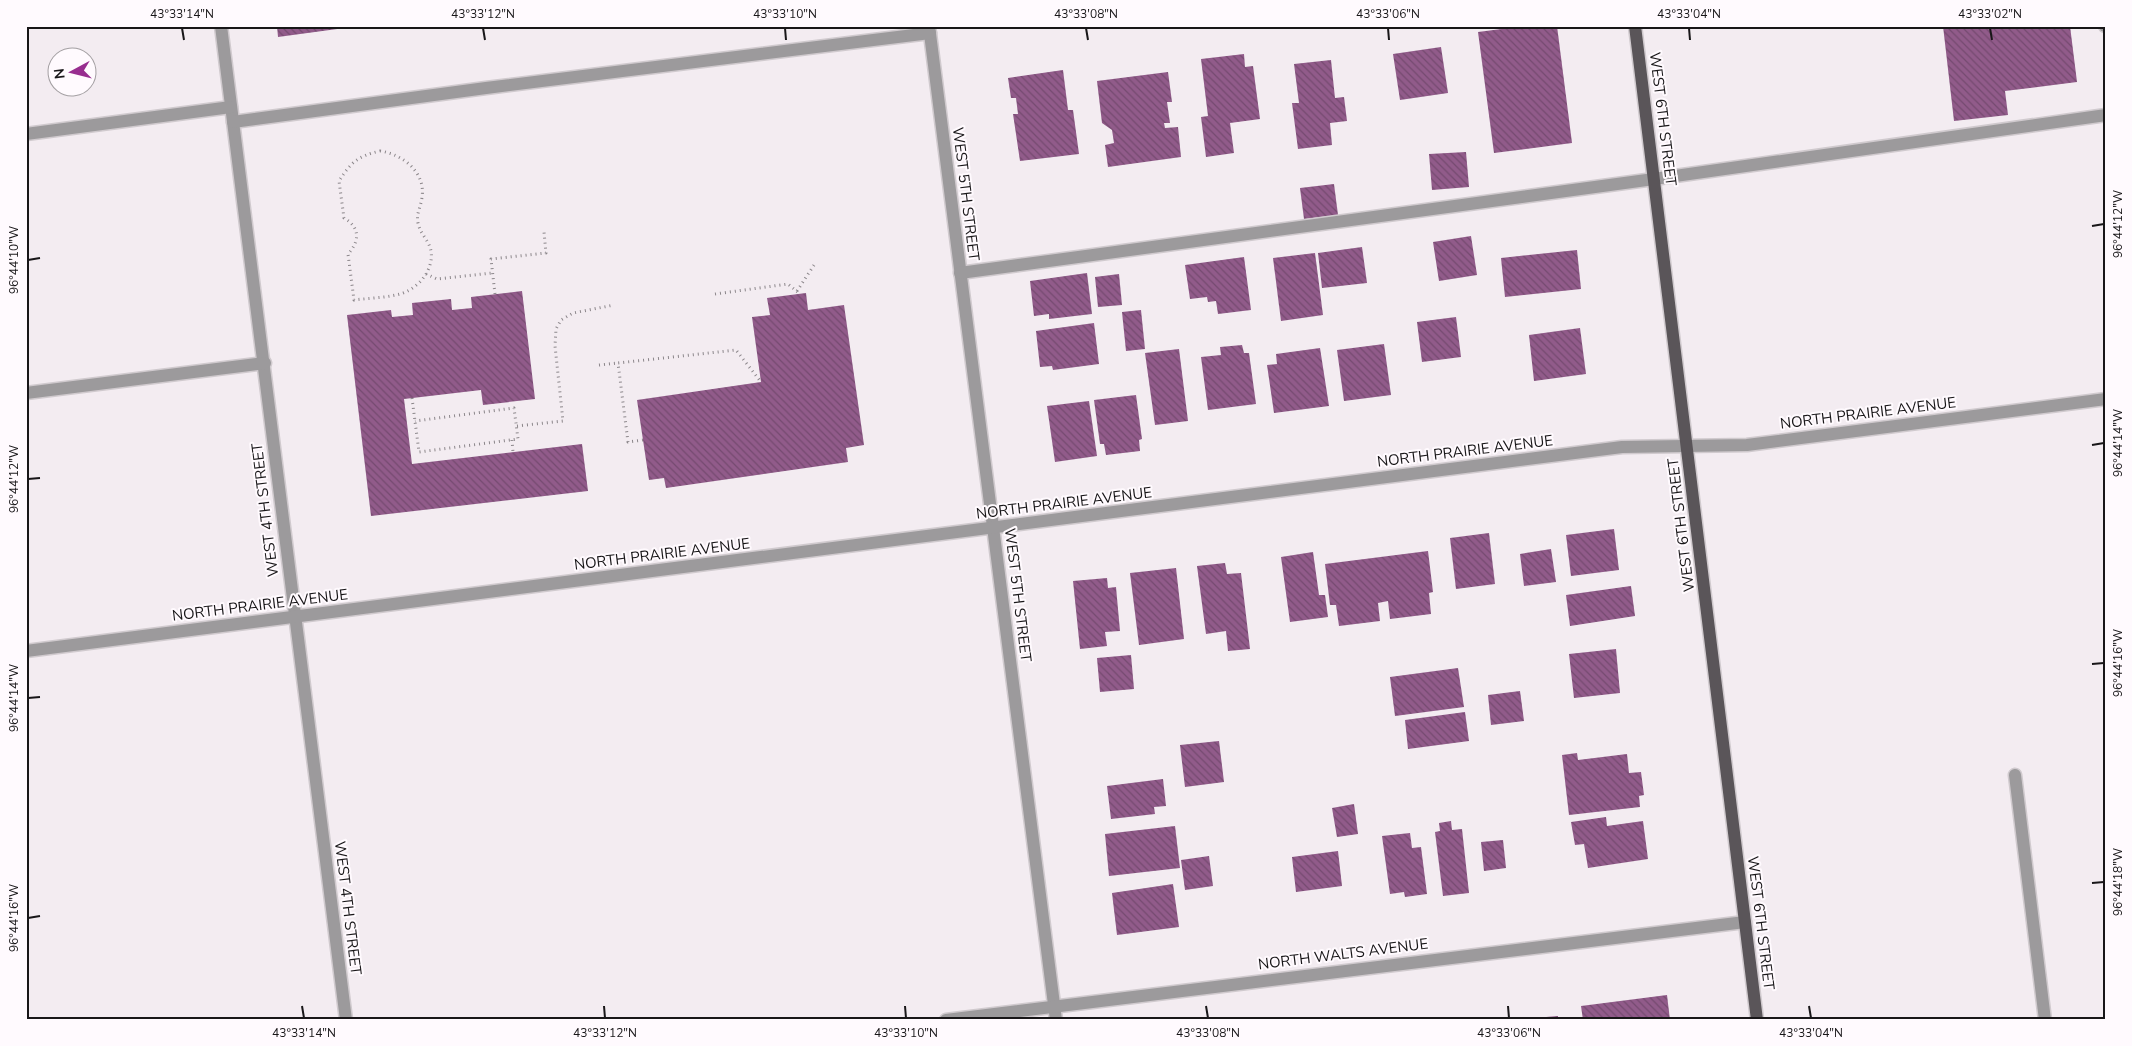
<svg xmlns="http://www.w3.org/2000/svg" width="2132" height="1046" font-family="'Nunito Sans',sans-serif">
	<defs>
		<pattern id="building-back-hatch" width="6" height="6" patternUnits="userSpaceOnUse" patternTransform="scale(1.25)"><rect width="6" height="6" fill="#915b8a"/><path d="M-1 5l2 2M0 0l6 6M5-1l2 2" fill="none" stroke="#754a70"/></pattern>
	</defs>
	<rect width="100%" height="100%" fill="#f3ecf1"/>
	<g fill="url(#building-back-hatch)">
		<path d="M277,26H352V27L278,37Z"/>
		<path d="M1525,26H1557L1572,143L1494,153L1478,32Z"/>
		<path d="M1943,26H2070L2077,82L2005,91L2008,115L1954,121Z"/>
		<path d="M1441,47L1448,93L1400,100L1393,54Z"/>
		<path d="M1244,54L1245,67L1253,66L1260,119L1230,123L1234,153L1206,157L1201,117L1208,116L1201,59Z"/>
		<path d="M1331,60L1335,98L1344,97L1347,121L1330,123L1332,145L1298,149L1292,103H1299L1294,64Z"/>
		<path d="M1063,70L1068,110H1073L1079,154L1020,161L1013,114H1018L1016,98H1011L1008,78Z"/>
		<path d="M1168,72L1172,102H1167L1170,123H1164L1165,128L1178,127L1181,157L1108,167L1105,145L1114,143L1112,130L1102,123L1097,81Z"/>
		<path d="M1466,152L1469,187L1432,190L1429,154Z"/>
		<path d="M1334,184L1338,215L1304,219L1300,188Z"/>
		<path d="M1471,236L1477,275L1439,281L1433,242Z"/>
		<path d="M1362,247L1367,283L1322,288L1318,253Z"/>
		<path d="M1577,250L1581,289L1505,297L1501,258Z"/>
		<path d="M1315,253L1323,315L1281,321L1273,258Z"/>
		<path d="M1244,257L1251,310L1218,314L1216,301L1208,302L1207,297L1190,299L1185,265Z"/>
		<path d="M1087,273L1092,314L1049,319V314L1034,316L1030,281Z"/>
		<path d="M1119,274L1122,305L1098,307L1095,277Z"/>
		<path d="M522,291L535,399L483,405L481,390L404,399L412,464L582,444L588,491L371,516L347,315L391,310L392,317L413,315L412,303L451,299L452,310L472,308L471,297Z"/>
		<path d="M806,293L808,310L844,305L864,445L846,448L848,462L666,488L664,478L649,480L637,400L761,382L752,317L770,315L767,298Z"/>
		<path d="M1141,310L1145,349L1126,351L1122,312Z"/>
		<path d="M1456,317L1461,357L1422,362L1417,322Z"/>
		<path d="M1094,323L1099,364L1053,370L1052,366L1040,367L1036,331Z"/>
		<path d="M1580,328L1586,374L1534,381L1529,335Z"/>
		<path d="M1384,344L1391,395L1344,401L1337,350Z"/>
		<path d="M1242,345L1244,353H1249L1256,404L1208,410L1201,357L1221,355L1220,347Z"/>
		<path d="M1320,348L1329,406L1274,413L1267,365L1277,364L1276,354Z"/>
		<path d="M1179,349L1188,421L1155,425L1145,353Z"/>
		<path d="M1136,395L1142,439L1139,440L1140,451L1106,455L1104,444H1100L1094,400Z"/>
		<path d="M1089,401L1097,456L1055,462L1047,406Z"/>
		<path d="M1614,529L1619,570L1571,576L1566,535Z"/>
		<path d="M1489,533L1495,584L1456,589L1450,538Z"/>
		<path d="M1551,549L1556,582L1524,586L1520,554Z"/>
		<path d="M1428,551L1433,592L1429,593L1431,614L1390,619L1388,601L1378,603L1380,621L1339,626L1336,605H1330L1325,564Z"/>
		<path d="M1313,552L1319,595H1325L1328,617L1290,622L1281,557Z"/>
		<path d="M1225,563L1227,574L1241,573L1250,649L1228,651L1226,631L1206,634L1197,566Z"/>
		<path d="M1176,568L1184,639L1139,645L1130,573Z"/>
		<path d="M1107,578L1108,588L1116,587L1120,631L1105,632L1107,646L1080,649L1073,581Z"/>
		<path d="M1631,586L1635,616L1570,626L1566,595Z"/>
		<path d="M1616,649L1620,693L1574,698L1569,654Z"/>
		<path d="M1131,655L1134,689L1100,692L1097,658Z"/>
		<path d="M1458,668L1464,707L1395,716L1390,677Z"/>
		<path d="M1520,691L1524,721L1491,725L1488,695Z"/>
		<path d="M1465,712L1469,741L1408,749L1405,720Z"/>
		<path d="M1219,741L1224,782L1185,787L1180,745Z"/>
		<path d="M1577,753L1578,760L1627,754L1629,773L1641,772L1644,795L1639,796L1640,807L1569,815L1562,755Z"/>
		<path d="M1163,779L1166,806L1154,807L1155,814L1111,819L1107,786Z"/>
		<path d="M1354,804L1358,834L1337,837L1332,808Z"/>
		<path d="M1606,817L1607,826L1643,821L1648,859L1588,868L1584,844L1575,845L1571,822Z"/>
		<path d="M1451,821L1452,830L1462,829L1469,893L1443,896L1435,832L1440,831L1439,823Z"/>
		<path d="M1175,826L1180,868L1109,876L1105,834Z"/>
		<path d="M1410,833L1412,848L1421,847L1427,894L1405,897L1404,892L1390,894L1382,836Z"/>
		<path d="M1503,840L1506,868L1484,871L1481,842Z"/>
		<path d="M1338,851L1342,886L1296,892L1292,857Z"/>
		<path d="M1209,856L1213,886L1185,890L1181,860Z"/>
		<path d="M1173,884L1179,927L1117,935L1112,893Z"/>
		<path d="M1667,995L1670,1020H1583L1581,1006Z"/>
		<path d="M1558,1016V1020H1534V1018Z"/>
	</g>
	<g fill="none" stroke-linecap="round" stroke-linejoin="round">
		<g stroke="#d0cace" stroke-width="15">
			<g id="minor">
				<path d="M221,26C264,357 303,689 346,1020"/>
				<path d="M929,26L1056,1020"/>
				<path d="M2105,26H2106"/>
				<path d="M233,122L486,88L930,33"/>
				<path d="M26,134L231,107"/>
				<path d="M960,273L1654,179L2106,115"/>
				<path d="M26,393L265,363"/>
				<path d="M26,651L1622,447L1747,445L2106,399"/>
				<path d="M2015,775L2045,1020"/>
				<path d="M946,1020L1745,922"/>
			</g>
		</g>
		<g stroke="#d0cace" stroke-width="15">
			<path id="major" d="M1635,26L1757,1020"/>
		</g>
		<g stroke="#8b868a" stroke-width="3" stroke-dasharray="1 4" stroke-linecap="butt">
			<path d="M380,151C402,154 426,172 422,197C421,207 416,213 418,223C420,234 429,240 431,251C434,270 418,289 400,294C385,298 369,298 354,300L348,254C360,241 360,227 344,218L339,181C351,162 358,156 380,151Z"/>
			<path d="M426,274L437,279L492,273"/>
			<path d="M797,291L816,262"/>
			<path d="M495,294L491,259L546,253L544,232"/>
			<path d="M715,294L788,284L800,294"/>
			<path d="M599,365L618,363"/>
			<path d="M412,398L419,452L518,439L514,408L415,421"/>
			<path d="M517,426L563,421L555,346L556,329L561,320L573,313L614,305"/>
			<path d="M512,440L513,452"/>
			<path d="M643,440L628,442L618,363L736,350L761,382"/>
		</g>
		<use href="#minor" stroke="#9c9a9c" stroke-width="12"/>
		<use href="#major" stroke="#5a5559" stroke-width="12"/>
	</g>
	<path fill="none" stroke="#181618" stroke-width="2" d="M182,28L184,40M483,28L485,40M785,28L786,40M1086,28L1088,40M1388,28L1389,40M1689,28L1690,40M1990,28L1992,40M2092,226L2104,224M28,260L40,258M2092,445L2104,443M28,479L40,478M2092,664L2104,663M28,698L40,697M2092,883L2104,882M28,918L40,916M302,1006L304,1018M604,1006L605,1018M905,1006L906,1018M1206,1006L1208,1018M1508,1006L1509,1018M1809,1006L1811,1018"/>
	<g text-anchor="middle" stroke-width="4" stroke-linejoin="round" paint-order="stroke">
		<g font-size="15" fill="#181618" stroke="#fffafe">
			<text transform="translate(1663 119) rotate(83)" y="5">WEST 6TH STREET</text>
			<text transform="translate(966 194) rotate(83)" y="5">WEST 5TH STREET</text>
			<text transform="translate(1868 413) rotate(-7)" y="5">NORTH PRAIRIE AVENUE</text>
			<text transform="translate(1465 451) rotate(-7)" y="5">NORTH PRAIRIE AVENUE</text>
			<text transform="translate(1064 503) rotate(-7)" y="5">NORTH PRAIRIE AVENUE</text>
			<text transform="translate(265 510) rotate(-97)" y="5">WEST 4TH STREET</text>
			<text transform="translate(1681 525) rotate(-97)" y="5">WEST 6TH STREET</text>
			<text transform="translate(662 554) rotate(-7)" y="5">NORTH PRAIRIE AVENUE</text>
			<text transform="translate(1018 595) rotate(83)" y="5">WEST 5TH STREET</text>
			<text transform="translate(260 605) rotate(-7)" y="5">NORTH PRAIRIE AVENUE</text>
			<text transform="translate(348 908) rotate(83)" y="5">WEST 4TH STREET</text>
			<text transform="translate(1761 923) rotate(83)" y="5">WEST 6TH STREET</text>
			<text transform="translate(1343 954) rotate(-7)" y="5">NORTH WALTS AVENUE</text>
		</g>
	</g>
	<rect width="2132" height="1046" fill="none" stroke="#fffafe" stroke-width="55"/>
	<g transform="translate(72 72) rotate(263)"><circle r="24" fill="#fffafe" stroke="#a39fa2"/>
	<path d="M0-4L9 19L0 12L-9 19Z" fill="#982d8f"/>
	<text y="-8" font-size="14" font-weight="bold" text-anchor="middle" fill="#181618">N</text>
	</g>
	<rect x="28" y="28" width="2076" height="990" fill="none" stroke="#181618" stroke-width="2"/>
	<g font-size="12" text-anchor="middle" fill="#181618">
		<text x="182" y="18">43°33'14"N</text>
		<text x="483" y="18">43°33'12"N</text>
		<text x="785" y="18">43°33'10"N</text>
		<text x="1086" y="18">43°33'08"N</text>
		<text x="1388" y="18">43°33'06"N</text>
		<text x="1689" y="18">43°33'04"N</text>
		<text x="1990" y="18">43°33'02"N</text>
		<text transform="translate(2118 224) rotate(-90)" y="4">96°44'12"W</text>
		<text transform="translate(14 260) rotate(-90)" y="4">96°44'10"W</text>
		<text transform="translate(2118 443) rotate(-90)" y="4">96°44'14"W</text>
		<text transform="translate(14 479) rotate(-90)" y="4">96°44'12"W</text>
		<text transform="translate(2118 663) rotate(-90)" y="4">96°44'16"W</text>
		<text transform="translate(14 698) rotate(-90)" y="4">96°44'14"W</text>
		<text transform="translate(2118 882) rotate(-90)" y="4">96°44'18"W</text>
		<text transform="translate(14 918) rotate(-90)" y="4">96°44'16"W</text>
		<text x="304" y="1037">43°33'14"N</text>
		<text x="605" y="1037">43°33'12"N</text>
		<text x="906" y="1037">43°33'10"N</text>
		<text x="1208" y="1037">43°33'08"N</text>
		<text x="1509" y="1037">43°33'06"N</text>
		<text x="1811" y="1037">43°33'04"N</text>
	</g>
</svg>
